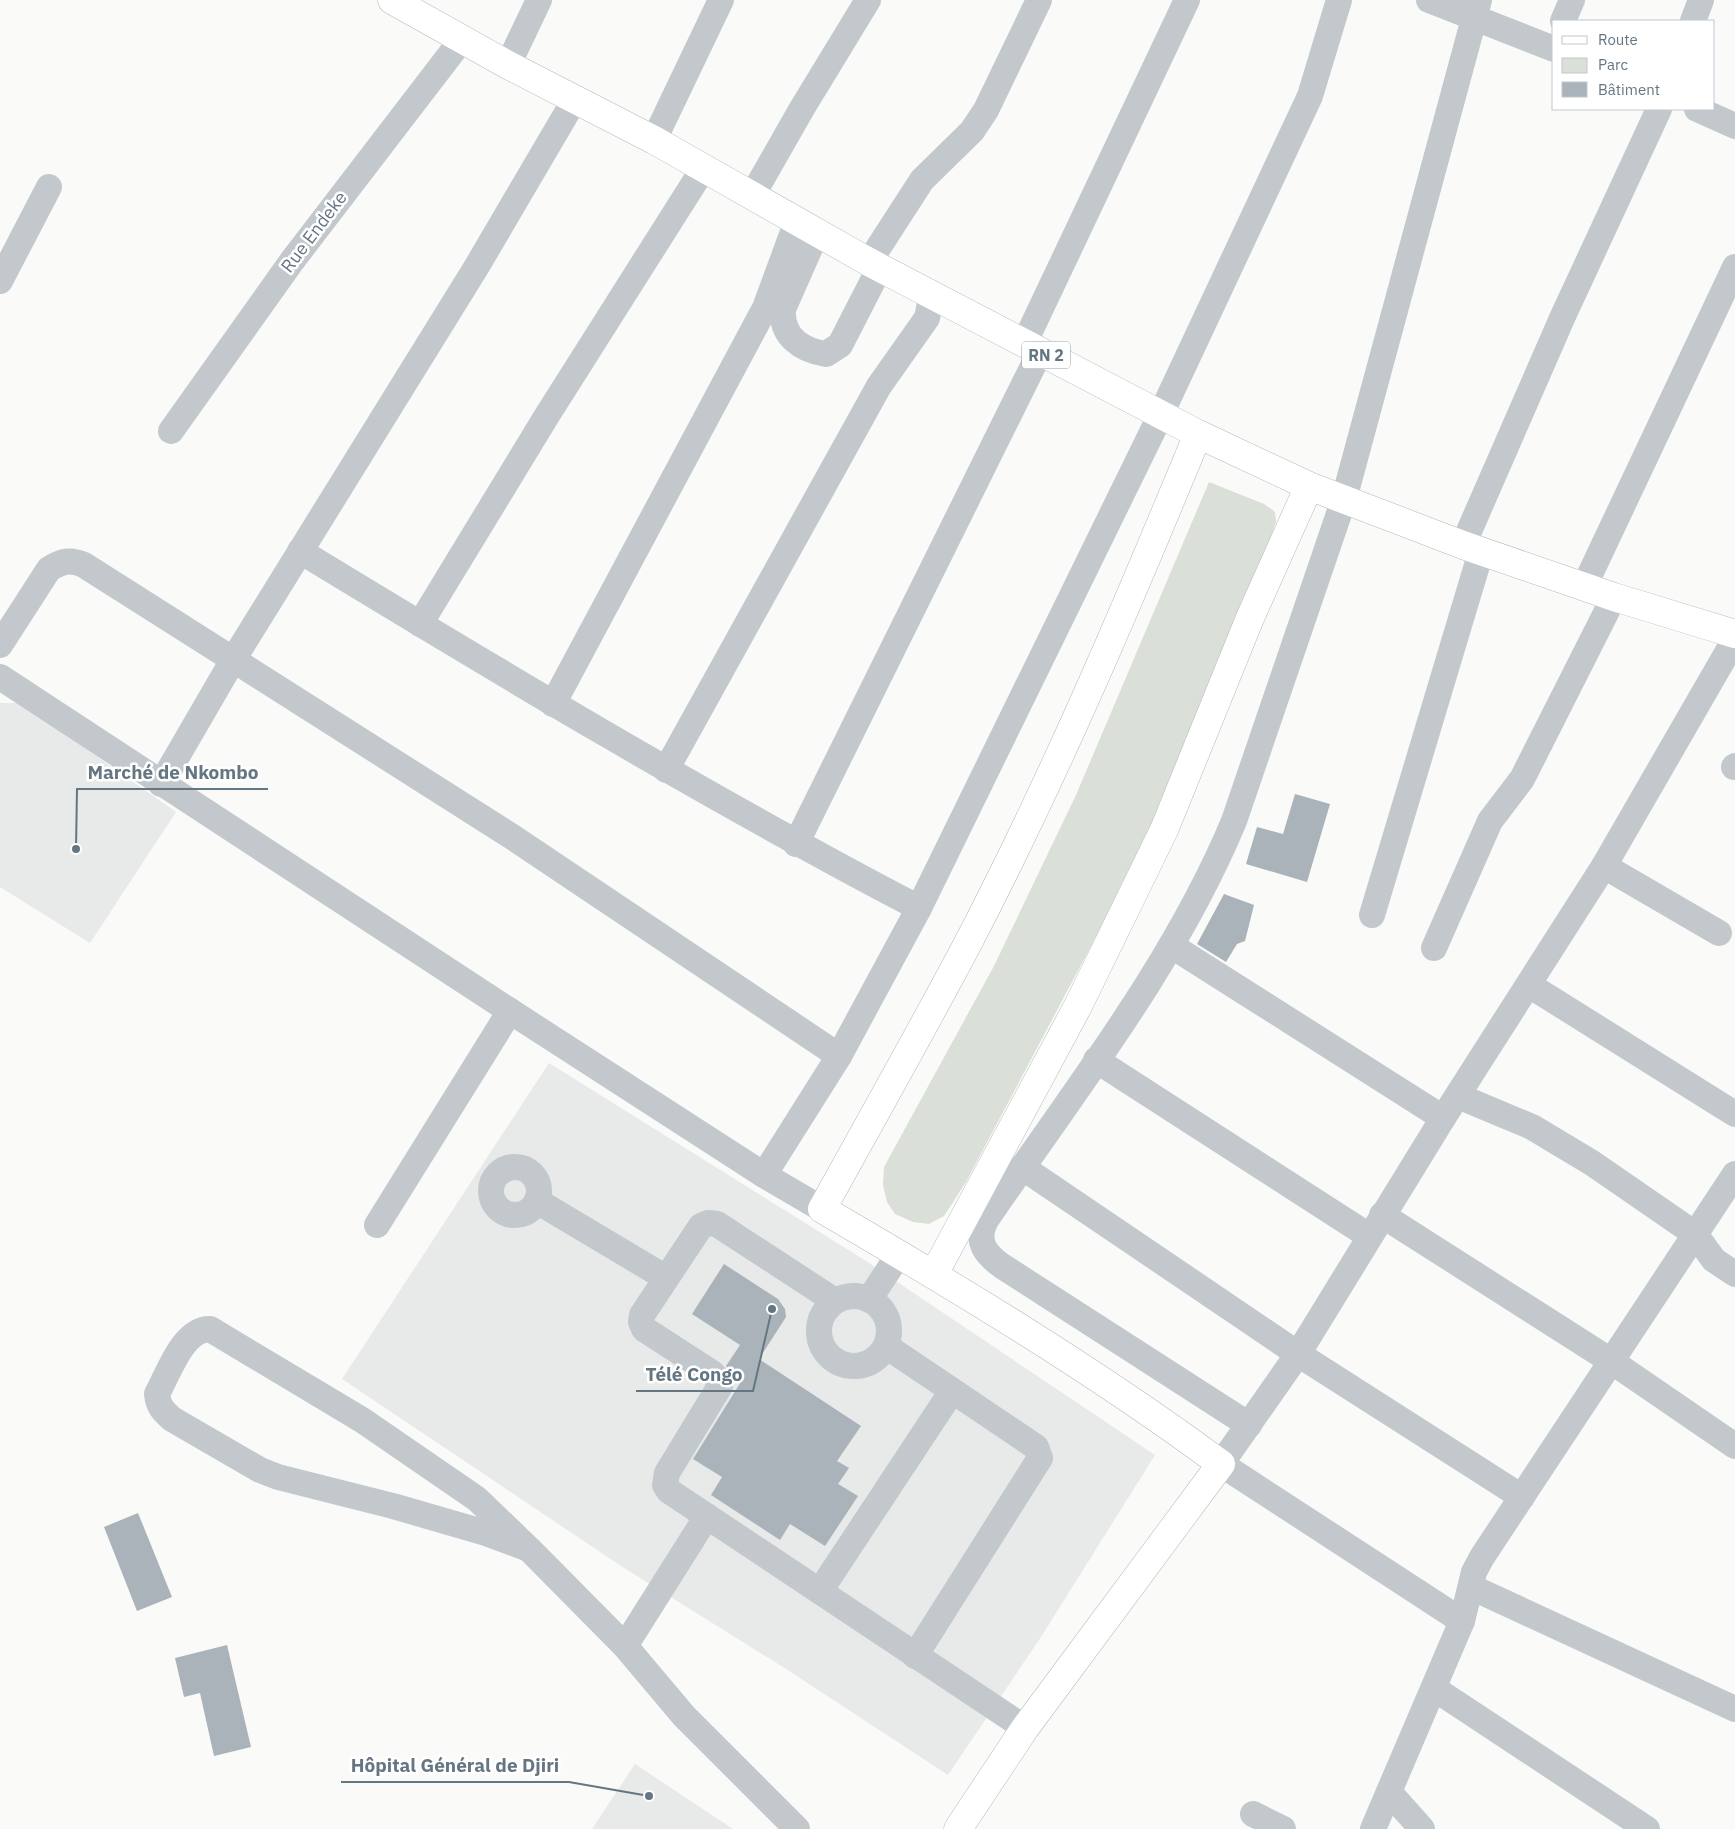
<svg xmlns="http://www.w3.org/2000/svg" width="1735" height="1829" font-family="'IBM Plex Sans',sans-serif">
	<rect width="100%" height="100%" fill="#fafaf8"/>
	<g fill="#e8e9e9">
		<path d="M0,703H21L176,812L90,943L0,887Z"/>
		<path d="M549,1063L866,1261L1155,1455L1041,1637L948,1775L783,1667L621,1566L342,1379Z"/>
		<path d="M635,1764L733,1829H592Z"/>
	</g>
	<path fill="#dadfd7" d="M1209,482L1264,504L1275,512L1276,522L1261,564L1156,815L1107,916L966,1182L944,1216L929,1224L913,1222L895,1214L887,1202L883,1185L884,1167L994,966L1076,795Z"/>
	<g fill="#aab3b9">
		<path d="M1295,794L1330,804L1307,882L1246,864L1257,827L1283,834Z"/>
		<path d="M1224,894L1254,905L1245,941L1237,944L1226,962L1197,944Z"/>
		<path d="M724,1264L778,1299L785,1309L786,1317L759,1359L861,1426L837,1461L849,1468L838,1484L858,1496L825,1546L790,1524L780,1540L711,1495L722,1477L693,1459L742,1380L731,1373L726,1366L740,1345L692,1314Z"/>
		<path d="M138,1513L172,1597L137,1611L104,1527Z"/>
		<path d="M227,1645L251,1747L214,1756L200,1693L184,1697L175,1658Z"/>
	</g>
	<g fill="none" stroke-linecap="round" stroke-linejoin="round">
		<g stroke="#b5babe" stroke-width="29">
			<g id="major">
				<path d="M934,1274L1078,1006L1164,830L1250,618L1309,486"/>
				<path d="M958,1829L1025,1728L1221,1464C1094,1370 959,1289 822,1209C871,1120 921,1032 968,943C1054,778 1127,606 1198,434"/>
			</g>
		</g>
		<g stroke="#b4b9bd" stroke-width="29">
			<path id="highway" d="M392,0L508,65L654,140L869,262L1198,434L1309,486L1463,545L1614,597L1735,634"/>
		</g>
		<g stroke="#c3c8cc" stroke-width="26">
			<path d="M1429,0L1554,49"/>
			<path d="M1563,21L1572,0"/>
			<path d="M1693,21L1701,0"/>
			<path d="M508,65L539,0"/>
			<path d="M1697,109L1735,126"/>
			<path d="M654,140L721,0"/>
			<path d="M752,196L801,110L868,0"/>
			<path d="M817,232L783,309C781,336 801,350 826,354L840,345L880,267"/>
			<path d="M869,262L922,180L972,131L986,110L1039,0"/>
			<path d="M0,281L49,187"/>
			<path d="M1024,344L1187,0"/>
			<path d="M171,431L292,261L463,38"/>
			<path d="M1463,545L1563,316L1659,109"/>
			<path d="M300,551C504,675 707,797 919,908"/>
			<path d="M1584,587L1735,267"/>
			<path d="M420,624L546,417L703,169"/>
			<path d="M0,645L49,569C62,561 70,559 84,565L514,838L839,1056"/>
			<path d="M0,677L510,1011L764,1175L822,1209"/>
			<path d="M553,704L765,308L797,221"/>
			<path d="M1734,767L1735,766"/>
			<path d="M666,770L879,386L927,318L932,293"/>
			<path d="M161,784L233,660L477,266L575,99"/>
			<path d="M796,844L1040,352"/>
			<path d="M1604,866L1719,933"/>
			<path d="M1372,915L1481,552"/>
			<path d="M1172,946L1443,1118"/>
			<path d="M1434,948L1490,821L1522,779L1614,597"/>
			<path d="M1529,985L1735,1114"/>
			<path d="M1096,1060L1369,1236"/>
			<path d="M1458,1096L1532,1127L1592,1163L1695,1234L1714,1260L1735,1274"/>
			<path d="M1022,1167L1298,1354L1522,1497"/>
			<circle cx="515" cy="1191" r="24"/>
			<path d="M764,1175L839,1056L919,908L1161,414L1310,96L1339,0"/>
			<path d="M537,1201L666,1278"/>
			<path d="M1382,1215L1611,1361L1735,1446"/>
			<path d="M377,1225L510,1011"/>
			<circle cx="854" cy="1331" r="35"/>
			<path d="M869,1300L899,1254"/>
			<path d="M835,1301L717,1224L708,1223L701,1226L642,1315L641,1322L644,1329L712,1373L718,1379L720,1386L667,1473L665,1485L669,1491L1025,1728"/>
			<path d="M886,1346L1036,1447L1040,1458L915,1656"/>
			<path d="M1249,1425L1002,1266C985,1254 975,1241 986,1220C1074,1091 1174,965 1234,821L1344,499L1479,0"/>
			<path d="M529,1549L477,1499L362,1420L210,1329C183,1329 169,1372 157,1394C158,1406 163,1411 172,1419L260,1470L278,1477L393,1506L486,1533L529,1549L625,1646L684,1716L797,1829"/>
			<path d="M1471,1587L1735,1709"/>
			<path d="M820,1591L952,1391"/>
			<path d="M1462,1621L1221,1464L1298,1354L1443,1118L1604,866L1735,639"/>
			<path d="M625,1646L707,1516"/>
			<path d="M1435,1689L1647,1829"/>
			<path d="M1389,1792L1422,1829"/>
			<path d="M1253,1814L1283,1829"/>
			<path d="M1373,1829L1462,1621L1474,1572L1482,1557L1735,1174"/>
		</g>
		<use href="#major" stroke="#fff" stroke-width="28"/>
		<use href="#highway" stroke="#fff" stroke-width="28"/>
	</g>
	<g text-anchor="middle" stroke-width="5" stroke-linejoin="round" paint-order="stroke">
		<rect fill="#fff" stroke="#939fa8" stroke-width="1" x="1022" y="341.5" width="48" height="27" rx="4"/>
		<g font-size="16" font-weight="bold" fill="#657683">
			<text x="1046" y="361">RN 2</text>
		</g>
		<g font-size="18" fill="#657683" stroke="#fff">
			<text transform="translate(314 232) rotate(-53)" y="6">Rue Endeke</text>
		</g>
	</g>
	<path fill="none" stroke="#657683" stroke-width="2" d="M76 849L77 789H268M772 1309L753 1391H636M649 1796L569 1782H341"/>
	<g fill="#657683" stroke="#fff" stroke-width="2">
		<circle cx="76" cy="849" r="5"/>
		<circle cx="772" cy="1309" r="5"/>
		<circle cx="649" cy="1796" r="5"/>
	</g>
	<g font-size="19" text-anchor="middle" font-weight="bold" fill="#657683" stroke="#fff" stroke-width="5" stroke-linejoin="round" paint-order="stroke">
		<text x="173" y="779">Marché de Nkombo</text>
		<text x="694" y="1381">Télé Congo</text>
		<text x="455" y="1772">Hôpital Général de Djiri</text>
	</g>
	<rect x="1552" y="20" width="162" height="90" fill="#ffffff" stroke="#c1c8cd"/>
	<rect x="1562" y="36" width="25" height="8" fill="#ffffff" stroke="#c1c8cd"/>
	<text x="1598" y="45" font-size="15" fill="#657683">Route</text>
	<rect x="1562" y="58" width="25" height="15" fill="#dadfd7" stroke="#c1c8cd"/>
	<text x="1598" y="70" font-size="15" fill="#657683">Parc</text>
	<rect x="1562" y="82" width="25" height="15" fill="#aab3b9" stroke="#c1c8cd"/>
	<text x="1598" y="95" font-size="15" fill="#657683">Bâtiment</text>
</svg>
